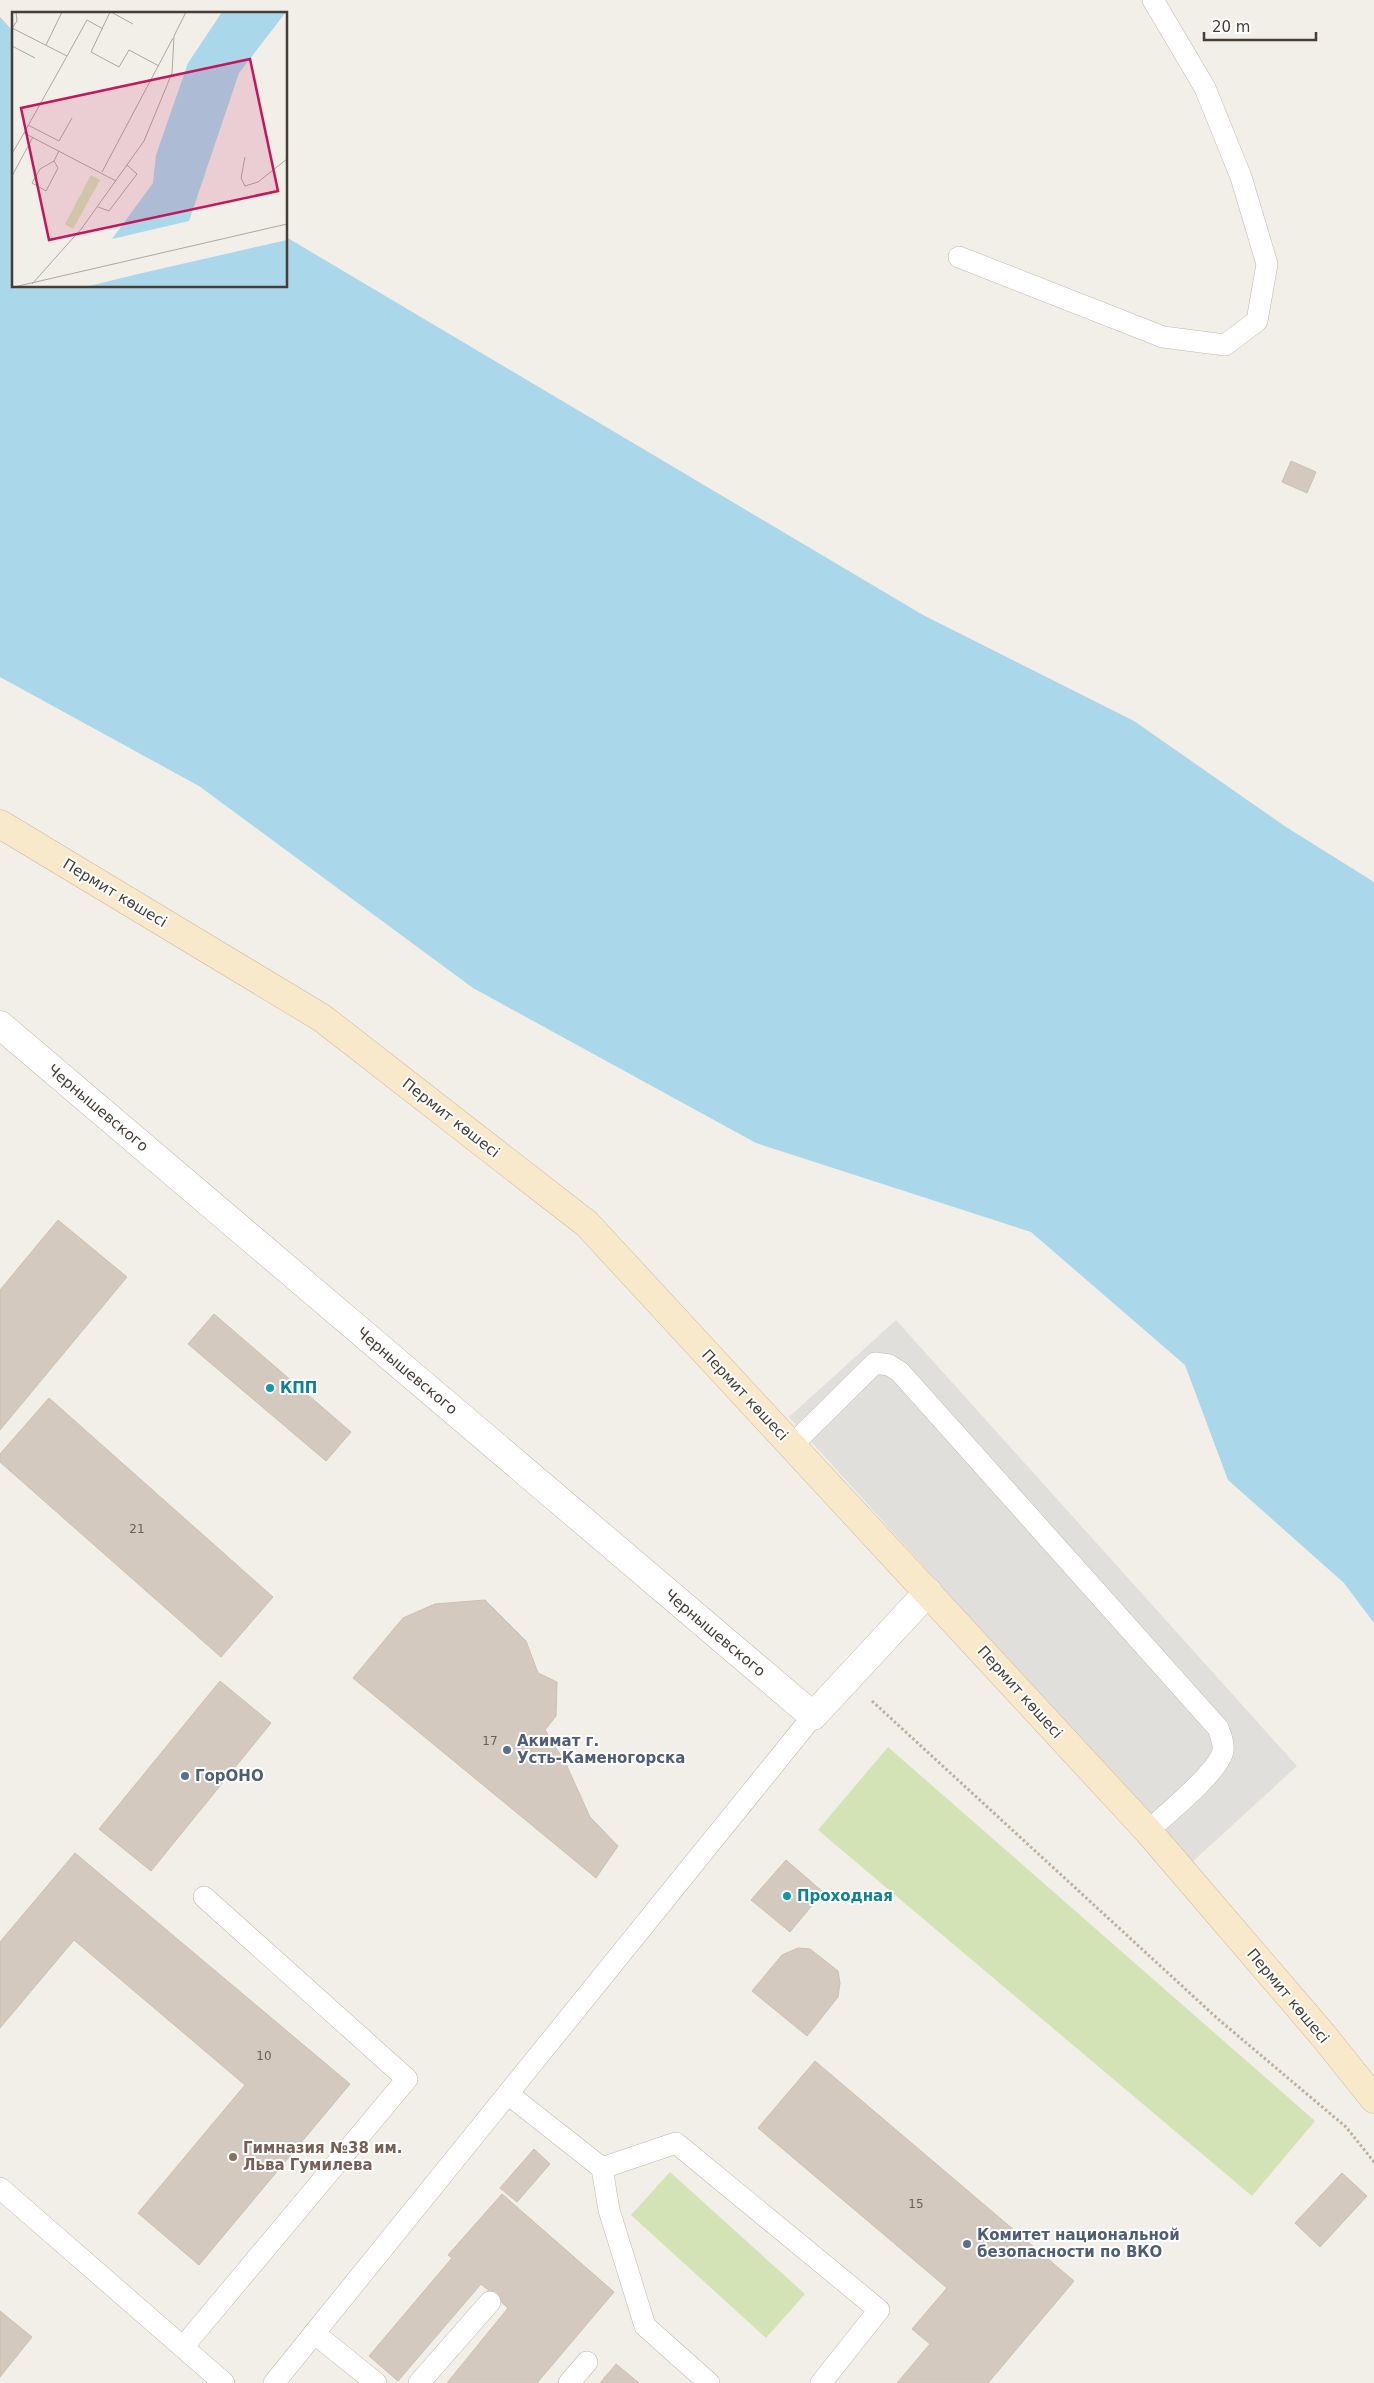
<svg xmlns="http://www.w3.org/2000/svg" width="1374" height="2383" font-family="'DejaVu Sans',sans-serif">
	<rect width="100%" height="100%" fill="#f2eee8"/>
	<g fill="#d3e3b5">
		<path d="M888,1747L1315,2121L1252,2196L818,1830Z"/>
		<path d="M670,2172L805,2294L766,2338L631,2215Z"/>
	</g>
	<path fill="#e1dfdc" d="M896,1320L1297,1766L1191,1863L789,1417Z"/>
	<path fill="#aad7e9" d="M0,17L14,32V286H286V237L923,615L1134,721L1286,827L1374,882V1623L1344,1583L1228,1480L1185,1365L1031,1232L756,1143L473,988L199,786L0,677Z"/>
	<g fill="#d3c9bf" stroke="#cdc0b2">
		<path d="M1291,461L1316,472L1307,493L1282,482Z"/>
		<path d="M58,1220L127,1277L0,1430V1290Z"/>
		<path d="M214,1314L351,1432L326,1461L188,1344Z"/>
		<path d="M49,1398L273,1597L221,1657L0,1462V1454Z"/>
		<path d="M485,1600L526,1641L538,1673L557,1682L556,1716L545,1730L566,1764L590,1817L618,1846L596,1878L353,1678L403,1618L435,1604Z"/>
		<path d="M220,1681L271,1723L151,1871L99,1829Z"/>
		<path d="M75,1853L350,2084L199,2265L138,2213L245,2085L74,1940L0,2028V1942Z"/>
		<path d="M786,1860L823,1892L790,1932L751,1900Z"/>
		<path d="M798,1948L810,1949L838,1971L840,1983L838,1997L807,2036L752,1991L782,1955Z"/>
		<path d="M815,2061L1074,2281L988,2383H897L930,2344L912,2329L947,2288L758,2128Z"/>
		<path d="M534,2149L550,2164L517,2202L500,2188Z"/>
		<path d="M1342,2173L1367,2196L1320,2247L1295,2223Z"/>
		<path d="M502,2194L614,2292L537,2383H447L508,2308L481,2284L398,2381L369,2356L452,2258L448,2255Z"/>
		<path d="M0,2311L32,2337L0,2377Z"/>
		<path d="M616,2364L639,2383H600Z"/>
	</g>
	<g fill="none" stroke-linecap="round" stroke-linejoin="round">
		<g stroke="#c0b8ae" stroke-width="22">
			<g id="service">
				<path d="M959,257L1163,337L1225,345L1257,321L1267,264L1241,177L1205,88L1153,0"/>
				<path d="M792,1445L875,1363L889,1365L900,1372L1218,1728C1221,1736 1224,1743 1223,1751C1219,1772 1165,1815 1148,1831"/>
				<path d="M508,2094L602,2168L609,2210L645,2326L709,2383"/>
				<path d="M602,2168L676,2143L879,2310L821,2383"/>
				<path d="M0,2188L224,2383"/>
				<path d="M314,2333L376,2383"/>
				<path d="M183,2347L407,2079L204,1897"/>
				<path d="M274,2383L813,1716"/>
				<path d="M419,2383L490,2302"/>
				<path d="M569,2383L587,2362"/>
			</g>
		</g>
		<g stroke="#c0b8ae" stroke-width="29">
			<path id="minor" d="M0,1025L813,1716L928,1592"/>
		</g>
		<g stroke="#cebb9c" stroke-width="29">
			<path id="secondary" d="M0,824L322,1018L587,1224L1148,1831L1322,2034L1374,2099"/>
		</g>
		<path stroke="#bdaf9e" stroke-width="3" stroke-dasharray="2.5 2.5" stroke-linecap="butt" d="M872,1701L1218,2019L1346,2127L1374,2162"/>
		<use href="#service" stroke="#fff" stroke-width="21"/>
		<use href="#minor" stroke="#fff" stroke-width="28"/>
		<use href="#secondary" stroke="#f9e9cb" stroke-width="28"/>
	</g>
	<g fill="#0f9aa8" stroke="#fff" stroke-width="2">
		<circle cx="270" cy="1388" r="5"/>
		<circle cx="787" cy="1896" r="5"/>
	</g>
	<g fill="#5c6f8a" stroke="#fff" stroke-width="2">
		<circle cx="507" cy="1750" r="5"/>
		<circle cx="185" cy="1776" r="5"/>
		<circle cx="967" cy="2244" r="5"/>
	</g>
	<circle fill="#8d6e63" stroke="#fff" stroke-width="2" cx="233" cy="2157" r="5"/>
	<g text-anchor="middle" stroke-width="4" stroke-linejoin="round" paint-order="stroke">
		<g font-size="12" fill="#686159">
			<text x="137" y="1533">21</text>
			<text x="490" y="1745">17</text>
			<text x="264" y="2060">10</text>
			<text x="916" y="2208">15</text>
		</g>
		<g font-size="15" fill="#453e37" stroke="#fff">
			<text transform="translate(115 893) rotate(31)" y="5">Пермит көшесі</text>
			<text transform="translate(98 1108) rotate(40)" y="5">Чернышевского</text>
			<text transform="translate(451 1118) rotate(38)" y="5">Пермит көшесі</text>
			<text transform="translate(407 1371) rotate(40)" y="5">Чернышевского</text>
			<text transform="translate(745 1395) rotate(47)" y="5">Пермит көшесі</text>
			<text transform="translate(715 1633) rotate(40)" y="5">Чернышевского</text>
			<text transform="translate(1020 1692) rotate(48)" y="5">Пермит көшесі</text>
			<text transform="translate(1288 1996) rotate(50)" y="5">Пермит көшесі</text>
		</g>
		<g font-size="15" font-weight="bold" fill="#0d838f" stroke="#fff" text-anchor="start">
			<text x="280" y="1393">КПП</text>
			<text x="797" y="1901">Проходная</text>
		</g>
		<g font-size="15" font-weight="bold" fill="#4e5e75" stroke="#fff" text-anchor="start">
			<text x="517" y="1746">Акимат г.<tspan x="517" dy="17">Усть-Каменогорска</tspan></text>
			<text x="195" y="1781">ГорОНО</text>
			<text x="977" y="2240">Комитет национальной<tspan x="977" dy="17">безопасности по ВКО</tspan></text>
		</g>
		<g font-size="15" font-weight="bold" fill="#785e54" stroke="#fff" text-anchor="start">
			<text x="243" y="2153">Гимназия №38 им.<tspan x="243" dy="17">Льва Гумилева</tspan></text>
		</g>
	</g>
	<g transform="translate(12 12)">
		<rect width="275" height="275" fill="#f2eee8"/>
		<path d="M79,163L88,168L61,217L53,212Z" fill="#d3e3b5"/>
		<path d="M210,0H274L227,61L177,209L100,227L141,171L144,143L176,51ZM275,228V275H73L126,262Z" fill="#aad7e9"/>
		<path fill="none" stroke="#ada8a1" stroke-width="1" d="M98,0L79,40L107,55L117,38L147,54M99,0L121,12M0,16L55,44L12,121L104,169M0,16L5,9L4,0M34,33L50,0M0,34L23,46M55,44L75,8L91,17M16,113L47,129L60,106M1,140L12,121M233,145L229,166L233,174L246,170L275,147M42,149L28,157L20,171L34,179L46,156L42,149L47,139M90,160L161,26M0,164L21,125M86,195L97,199L125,162L115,153M20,272L70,216L132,129L160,61L162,24L174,0M2,275L275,212"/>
		<path fill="#c2185b" fill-opacity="0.15" stroke="#c2185b" stroke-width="2.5" d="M238,47L266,179L37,228L9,96Z"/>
		<rect width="275" height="275" fill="none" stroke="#453e37" stroke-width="2.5"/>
	</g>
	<path d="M1204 32v8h112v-8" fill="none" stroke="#453e37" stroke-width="2.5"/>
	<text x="1212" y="32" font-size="15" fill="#453e37" stroke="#ffffff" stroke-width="4" paint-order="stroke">20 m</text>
</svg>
